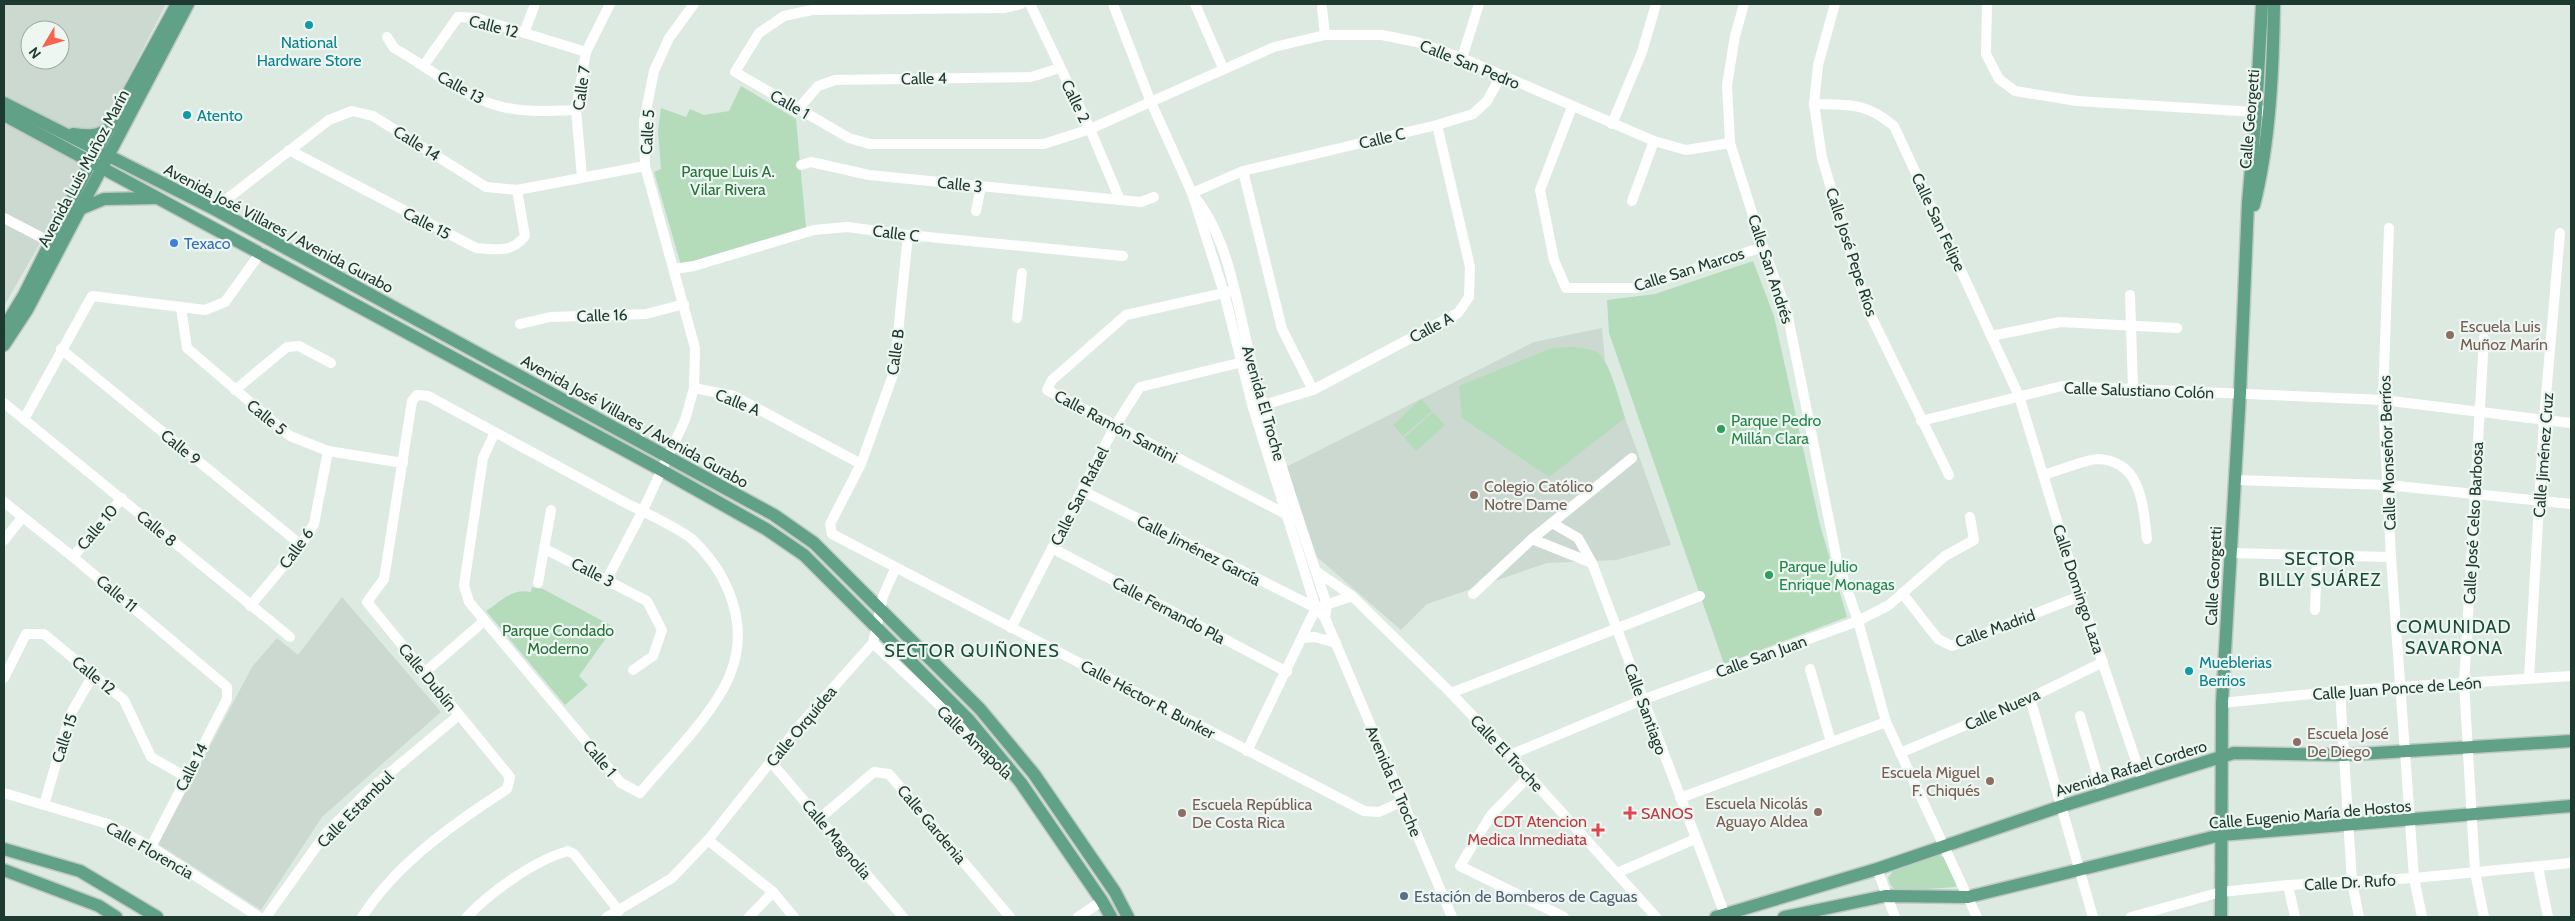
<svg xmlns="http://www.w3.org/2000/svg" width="2575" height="921" font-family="Cabin,sans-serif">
	<rect width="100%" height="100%" fill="#ddeae2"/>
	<g fill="#cbd9d1" fill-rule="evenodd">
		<path d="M4,4H166L71,189L4,306ZM30,30H60V60H30Z"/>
		<path d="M1602,328L1605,362L1671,545L1616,560L1547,563L1427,604L1401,630L1317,557L1286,467L1534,342Z"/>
		<path d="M342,597L441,712L322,817L261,910L158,844L252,667L277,638L298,655Z"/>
	</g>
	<g fill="#b4dcba">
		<path d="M741,86L796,119L806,228L681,265L654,172L661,169L658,131L661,108L686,117L690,109L704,115L729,111Z"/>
		<path d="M1753,261L1774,316L1820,525L1847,617L1724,664L1609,333L1607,300L1655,294Z"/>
		<path d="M1571,347C1580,348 1590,348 1598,353C1610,361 1620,403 1625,418L1549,477L1462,418L1459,386L1552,348Z"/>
		<path d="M1421,399L1432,411L1403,436L1393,425Z"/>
		<path d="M1433,412L1445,425L1416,451L1404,438Z"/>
		<path d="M532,587L543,589L614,627L579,676L588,685L565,705L486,611C501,601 512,588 531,592Z"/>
		<path d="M1939,855L1946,858L1957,883L1956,887L1897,891L1891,886L1888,878L1893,871Z"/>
	</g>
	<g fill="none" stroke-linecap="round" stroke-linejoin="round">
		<g stroke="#c0c8c5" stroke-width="15">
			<g id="major">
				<path d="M4,103L214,209L774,515L814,543L980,709L1034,774L1115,892L1128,917"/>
				<path d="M4,115L661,470L766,529L804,555L969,720L1021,783L1102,901L1111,917"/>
				<path d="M73,134C88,136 98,137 110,127"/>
				<path d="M2254,205C2270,142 2273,69 2274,4"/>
				<path d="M80,209L104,199L155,198"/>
				<path d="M4,328L24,295L90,163L177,4"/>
				<path d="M4,345L27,310L188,4"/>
				<path d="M4,849L80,871L157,917"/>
				<path d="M4,870L99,906L116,917"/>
				<path d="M1716,917L1877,869L2062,806L2234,753L2343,755L2571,741"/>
				<path d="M1784,917L1885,896L1968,897L2221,835L2571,806"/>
				<path d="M2221,917L2222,703L2240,393L2248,203L2256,112L2262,4"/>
			</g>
		</g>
		<g stroke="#fff" stroke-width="10">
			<path d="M1021,4L1005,8L812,10L784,16L759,33L735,72L849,138L870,144H1044L1090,129L1274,47L1325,35H1382L1417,42L1462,58L1654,141L1686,150L1730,143"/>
			<path d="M1030,4L1090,129L1120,200"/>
			<path d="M1113,4L1150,100L1192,193L1224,293L1253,408L1316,608L1325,618L1452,917"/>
			<path d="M1195,4L1223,68"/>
			<path d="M1744,4L1735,36L1727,85L1730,143L1763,247L1787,312L1837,560L1858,621L1886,722L1977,917"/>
			<path d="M1835,4L1818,65L1814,104L1822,158L1867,308L1949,475"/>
			<path d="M1987,4L1986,54L1999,79L2015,91L2077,101L2256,112L2267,110"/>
			<path d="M1322,8L1325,35"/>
			<path d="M524,33L535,4"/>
			<path d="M387,37L394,48C428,67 459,94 495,105C521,113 550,111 576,110"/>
			<path d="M1462,58L1479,4"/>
			<path d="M424,65L458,17L476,18L586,52"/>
			<path d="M1814,104C1850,105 1865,102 1894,126L2019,396L2080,596L2143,782"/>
			<path d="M1572,107L1540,190L1554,260L1566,288H1635L1763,247"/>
			<path d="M799,108L818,86L835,80L1031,77L1060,68"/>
			<path d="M1612,124L1642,52L1656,4"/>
			<path d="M289,150L476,248C497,249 511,254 525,236L517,190"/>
			<path d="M801,165L811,162L869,175L1120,200L1141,202L1154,197"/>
			<path d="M1243,171L1282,329L1313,390"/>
			<path d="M582,177L576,110L586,52L610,4"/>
			<path d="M1192,193L1243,171L1437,125L1473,114L1487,101L1501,76"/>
			<path d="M1193,195C1233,241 1239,322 1256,380C1277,456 1302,530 1327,605L1325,618"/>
			<path d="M1632,201L1654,141"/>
			<path d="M214,209L329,120L352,111L373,116L486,187L517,190L645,166"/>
			<path d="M976,211L981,186"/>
			<path d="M4,218L56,245"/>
			<path d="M2389,228L2383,400L2391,557L2414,878L2422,917"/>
			<path d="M908,235L894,372L861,464L830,524L832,534L1364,811L1379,812L1403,801"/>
			<path d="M674,269L694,266L814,230L847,227L908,235L1123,256"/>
			<path d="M1233,291L1126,315L1052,380L1047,390L1299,521"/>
			<path d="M2130,295L2133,388"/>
			<path d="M181,308L187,348L290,436L328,451L403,463"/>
			<path d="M1017,318L1022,273"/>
			<path d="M520,324L550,317L646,314L684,304"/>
			<path d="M1991,336L2060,322L2177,328"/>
			<path d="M2484,338L2464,683L2475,872L2484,917"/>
			<path d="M61,349L301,545"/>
			<path d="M694,388L734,396L861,464"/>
			<path d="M235,390L287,347L299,346L331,363"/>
			<path d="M4,403L290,637"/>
			<path d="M1257,407L1313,390L1458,313L1469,297L1470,267L1437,125"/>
			<path d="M24,419L92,296L205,310L225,302L261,252"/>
			<path d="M1921,421L2062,386L2383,400L2571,423"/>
			<path d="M2043,475C2055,472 2087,459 2098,459C2142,461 2143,506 2147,539"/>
			<path d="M2235,480L2387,485L2571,504"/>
			<path d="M1083,491L1316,608"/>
			<path d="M4,502L73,557L227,687V699L151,847"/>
			<path d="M1552,523L1578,538L1592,563"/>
			<path d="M1532,539L1592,563L1725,915L1723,917"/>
			<path d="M4,540L22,518"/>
			<path d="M1052,548L1287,672"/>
			<path d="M545,549L647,601L662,630L653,656L633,670"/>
			<path d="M2230,553L2391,557"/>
			<path d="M73,557L122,498"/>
			<path d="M1316,571L1352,596L1451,693L1510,755L1656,917"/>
			<path d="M607,579L642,512L685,420L694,388L695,348L645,166L644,121L654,71L669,38L694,4"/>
			<path d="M538,583L551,510"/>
			<path d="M1902,593L1938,639L1952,646L2080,596"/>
			<path d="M1473,594L1532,539L1632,458"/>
			<path d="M250,606L301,545L314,524L328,451"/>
			<path d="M1320,607L1352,596"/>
			<path d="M2315,610L2317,557"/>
			<path d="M1011,628L1115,426L1140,387L1247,361"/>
			<path d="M1302,638L1315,637L1336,643"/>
			<path d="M873,643L995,757"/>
			<path d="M1810,669L1831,742"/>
			<path d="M424,673L484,621"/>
			<path d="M4,678L26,634H44L124,700L151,757L186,777"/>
			<path d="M2529,678L2544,419L2560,233"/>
			<path d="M2340,691L2352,882L2359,917"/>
			<path d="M1451,693L1700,596"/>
			<path d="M2030,698L2093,917"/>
			<path d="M2222,703L2340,691L2571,676"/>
			<path d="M2080,716L2103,794"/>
			<path d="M1247,751L1316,608"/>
			<path d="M1900,753L2030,698L2103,662"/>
			<path d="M1510,755L1642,700L1858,621L1889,605L1945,556L1974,540L1970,517"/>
			<path d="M771,762L903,917"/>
			<path d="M1529,776L1491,815L1460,866L1564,917"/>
			<path d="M4,793L108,824L151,847L259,917"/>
			<path d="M1680,798L1886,722"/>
			<path d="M44,805L70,715L93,675"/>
			<path d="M820,818L874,772L889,774L1010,917"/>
			<path d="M708,840L773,892L794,917"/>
			<path d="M2538,867L2548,917"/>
			<path d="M1877,869L1895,917"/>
			<path d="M1617,873L1695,839"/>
			<path d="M2288,885L2295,917"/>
			<path d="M266,917L326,833L369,790L459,715"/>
			<path d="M362,917C397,863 453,824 507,789L510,777L367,602L384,579L412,401L417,395L428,396C493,431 557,466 622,501C639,510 682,529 694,541C729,575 749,625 731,672C717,711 667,760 640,793L621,783L469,602L464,585L483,458L495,432"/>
			<path d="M467,917C490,892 535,860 568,851L574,854L619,911"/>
			<path d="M607,917L672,878L708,840L800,725L873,643L883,596L895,569"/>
			<path d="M749,917L773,892"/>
			<path d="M1078,917L1102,901"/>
			<path d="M2131,917L2221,892L2288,885L2414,878L2571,863"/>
		</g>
		<use href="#major" stroke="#60a188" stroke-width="12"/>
	</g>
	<g fill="#0f9aa8" stroke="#edf6f1" stroke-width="2">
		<circle cx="309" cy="25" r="5"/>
		<circle cx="187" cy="115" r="5"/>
		<circle cx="2189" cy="671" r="5"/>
	</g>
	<circle fill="#3f7fe0" stroke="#edf6f1" stroke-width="2" cx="174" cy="243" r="5"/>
	<g fill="#8d6e63" stroke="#edf6f1" stroke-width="2">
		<circle cx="2450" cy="335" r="5"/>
		<circle cx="1474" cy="495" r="5"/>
		<circle cx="2297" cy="742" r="5"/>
		<circle cx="1990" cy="781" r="5"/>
		<circle cx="1818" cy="812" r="5"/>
		<circle cx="1182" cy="813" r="5"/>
	</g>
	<g fill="#2e9e5b" stroke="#edf6f1" stroke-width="2">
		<circle cx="1721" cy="429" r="5"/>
		<circle cx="1769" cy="575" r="5"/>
	</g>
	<g fill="#e0444e" stroke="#edf6f1" stroke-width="2">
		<path d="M1627.5 805.5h5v5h5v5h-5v5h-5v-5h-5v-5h5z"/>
		<path d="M1595.5 822.5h5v5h5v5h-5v5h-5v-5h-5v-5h5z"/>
	</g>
	<circle fill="#5c6f8a" stroke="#edf6f1" stroke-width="2" cx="1404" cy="896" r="5"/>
	<g text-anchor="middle" stroke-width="4.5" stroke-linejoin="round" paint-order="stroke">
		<g font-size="16" fill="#1e392f" stroke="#edf6f1">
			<text transform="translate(494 26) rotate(14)" y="6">Calle 12</text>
			<text transform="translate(1470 64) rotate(22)" y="6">Calle San Pedro</text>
			<text transform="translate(924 78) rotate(-1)" y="6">Calle 4</text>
			<text transform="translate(461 87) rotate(29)" y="6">Calle 13</text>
			<text transform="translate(581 88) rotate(-82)" y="6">Calle 7</text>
			<text transform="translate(1076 101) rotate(64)" y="6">Calle 2</text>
			<text transform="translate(790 104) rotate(30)" y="6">Calle 1</text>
			<text transform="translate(2249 119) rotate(-85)" y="6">Calle Georgetti</text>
			<text transform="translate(647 132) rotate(-87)" y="6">Calle 5</text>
			<text transform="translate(1382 138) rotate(-13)" y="6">Calle C</text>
			<text transform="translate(417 143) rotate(32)" y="6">Calle 14</text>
			<text transform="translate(83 168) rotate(-62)" y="6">Avenida Luis Muñoz Marín</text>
			<text transform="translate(960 184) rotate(6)" y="6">Calle 3</text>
			<text transform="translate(1939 222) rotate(65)" y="6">Calle San Felipe</text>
			<text transform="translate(427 223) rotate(27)" y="6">Calle 15</text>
			<text transform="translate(279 228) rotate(28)" y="6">Avenida José Villares / Avenida Gurabo</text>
			<text transform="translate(896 233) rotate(7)" y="6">Calle C</text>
			<text transform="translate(1852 252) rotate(72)" y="6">Calle José Pepe Ríos</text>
			<text transform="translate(1689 269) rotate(-17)" y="6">Calle San Marcos</text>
			<text transform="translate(1771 269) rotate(72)" y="6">Calle San Andrés</text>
			<text transform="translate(602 315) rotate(-2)" y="6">Calle 16</text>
			<text transform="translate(1431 327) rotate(-28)" y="6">Calle A</text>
			<text transform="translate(895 352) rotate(-82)" y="6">Calle B</text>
			<text transform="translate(2139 390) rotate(2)" y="6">Calle Salustiano Colón</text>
			<text transform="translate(738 402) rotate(22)" y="6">Calle A</text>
			<text transform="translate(1264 403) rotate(74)" y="6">Avenida El Troche</text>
			<text transform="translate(267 417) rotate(39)" y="6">Calle 5</text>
			<text transform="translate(635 421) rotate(29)" y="6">Avenida José Villares / Avenida Gurabo</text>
			<text transform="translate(1116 426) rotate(28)" y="6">Calle Ramón Santini</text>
			<text transform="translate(181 447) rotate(39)" y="6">Calle 9</text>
			<text transform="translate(2387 453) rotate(-92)" y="6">Calle Monseñor Berríos</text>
			<text transform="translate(2543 455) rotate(-86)" y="6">Calle Jiménez Cruz</text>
			<text transform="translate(1079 496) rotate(-63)" y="6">Calle San Rafael</text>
			<text transform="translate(2473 523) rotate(-87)" y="6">Calle José Celso Barbosa</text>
			<text transform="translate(97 527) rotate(-50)" y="6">Calle 10</text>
			<text transform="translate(157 528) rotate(40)" y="6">Calle 8</text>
			<text transform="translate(296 548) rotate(-54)" y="6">Calle 6</text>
			<text transform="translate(1199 550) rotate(27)" y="6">Calle Jiménez García</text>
			<text transform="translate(593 572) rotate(27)" y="6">Calle 3</text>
			<text transform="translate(2213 576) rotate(-87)" y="6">Calle Georgetti</text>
			<text transform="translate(2079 589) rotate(72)" y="6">Calle Domingo Laza</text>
			<text transform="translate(117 593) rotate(40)" y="6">Calle 11</text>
			<text transform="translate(1169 610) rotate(28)" y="6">Calle Fernando Pla</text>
			<text transform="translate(1995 628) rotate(-20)" y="6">Calle Madrid</text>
			<text transform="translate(1761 656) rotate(-20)" y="6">Calle San Juan</text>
			<text transform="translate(94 675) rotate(39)" y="6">Calle 12</text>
			<text transform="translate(428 677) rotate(51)" y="6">Calle Dublín</text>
			<text transform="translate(2397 688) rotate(-4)" y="6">Calle Juan Ponce de León</text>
			<text transform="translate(1148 699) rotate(28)" y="6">Calle Héctor R. Bunker</text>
			<text transform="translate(1646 709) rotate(70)" y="6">Calle Santiago</text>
			<text transform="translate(2002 709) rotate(-24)" y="6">Calle Nueva</text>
			<text transform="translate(801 726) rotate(-50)" y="6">Calle Orquídea</text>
			<text transform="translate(64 738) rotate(-72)" y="6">Calle 15</text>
			<text transform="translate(975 742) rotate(44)" y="6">Calle Amapola</text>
			<text transform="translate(1507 753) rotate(47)" y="6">Calle El Troche</text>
			<text transform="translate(600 758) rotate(50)" y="6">Calle 1</text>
			<text transform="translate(191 767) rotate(-63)" y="6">Calle 14</text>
			<text transform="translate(2131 768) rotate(-17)" y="6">Avenida Rafael Cordero</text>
			<text transform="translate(1394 781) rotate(67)" y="6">Avenida El Troche</text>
			<text transform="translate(355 809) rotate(-45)" y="6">Calle Estambul</text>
			<text transform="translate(2310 814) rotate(-5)" y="6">Calle Eugenio María de Hostos</text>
			<text transform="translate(932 824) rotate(50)" y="6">Calle Gardenia</text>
			<text transform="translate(837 839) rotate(50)" y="6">Calle Magnolia</text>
			<text transform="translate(150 850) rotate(30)" y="6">Calle Florencia</text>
			<text transform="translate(2350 882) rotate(-3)" y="6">Calle Dr. Rufo</text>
		</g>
		<g font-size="16" fill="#0d838f" stroke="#edf6f1" text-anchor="start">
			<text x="309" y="48" text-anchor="middle">National<tspan x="309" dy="18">Hardware Store</tspan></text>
			<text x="197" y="121">Atento</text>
			<text x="2199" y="668">Mueblerias<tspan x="2199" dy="18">Berrios</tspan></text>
		</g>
		<g font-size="16" fill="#27713b" stroke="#edf6f1">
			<text x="728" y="177">Parque Luis A.<tspan x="728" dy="18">Vilar Rivera</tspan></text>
			<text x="558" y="636">Parque Condado<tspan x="558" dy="18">Moderno</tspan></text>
		</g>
		<g font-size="16" fill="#366cbe" stroke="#edf6f1" text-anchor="start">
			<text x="184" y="249">Texaco</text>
		</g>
		<g font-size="16" fill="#785e54" stroke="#edf6f1" text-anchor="start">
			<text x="2460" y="332">Escuela Luis<tspan x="2460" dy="18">Muñoz Marín</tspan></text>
			<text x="1484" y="492">Colegio Católico<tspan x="1484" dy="18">Notre Dame</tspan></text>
			<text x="2307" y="739">Escuela José<tspan x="2307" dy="18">De Diego</tspan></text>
			<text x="1980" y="778" text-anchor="end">Escuela Miguel<tspan x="1980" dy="18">F. Chiqués</tspan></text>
			<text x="1808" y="809" text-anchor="end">Escuela Nicolás<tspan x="1808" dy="18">Aguayo Aldea</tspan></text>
			<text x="1192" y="810">Escuela República<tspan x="1192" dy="18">De Costa Rica</tspan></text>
		</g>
		<g font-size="16" fill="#27864d" stroke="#edf6f1" text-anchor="start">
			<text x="1731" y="426">Parque Pedro<tspan x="1731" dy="18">Millán Clara</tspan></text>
			<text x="1779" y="572">Parque Julio<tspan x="1779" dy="18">Enrique Monagas</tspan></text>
		</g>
		<g font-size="16" fill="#be3a42" stroke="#edf6f1" text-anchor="start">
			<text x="1641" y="819">SANOS</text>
			<text x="1587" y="827" text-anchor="end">CDT Atencion<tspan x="1587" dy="18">Medica Inmediata</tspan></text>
		</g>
		<g font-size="16" fill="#4e5e75" stroke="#edf6f1" text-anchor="start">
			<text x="1414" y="902">Estación de Bomberos de Caguas</text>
		</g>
		<g font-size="18" letter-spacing="1" fill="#1a4c3a" stroke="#edf6f1">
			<text x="2320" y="565">SECTOR<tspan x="2320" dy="21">BILLY SUÁREZ</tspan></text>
			<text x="2454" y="633">COMUNIDAD<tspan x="2454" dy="21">SAVARONA</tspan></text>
			<text x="972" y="657">SECTOR QUIÑONES</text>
		</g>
	</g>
	<rect width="2575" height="921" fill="none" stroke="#1e392f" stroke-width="10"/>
	<g transform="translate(45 45) rotate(232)"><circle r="24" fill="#edf6f1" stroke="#9aaaa3"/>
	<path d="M0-4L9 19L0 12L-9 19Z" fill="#f7634e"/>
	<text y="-8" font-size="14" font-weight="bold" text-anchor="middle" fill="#1e392f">N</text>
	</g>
</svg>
